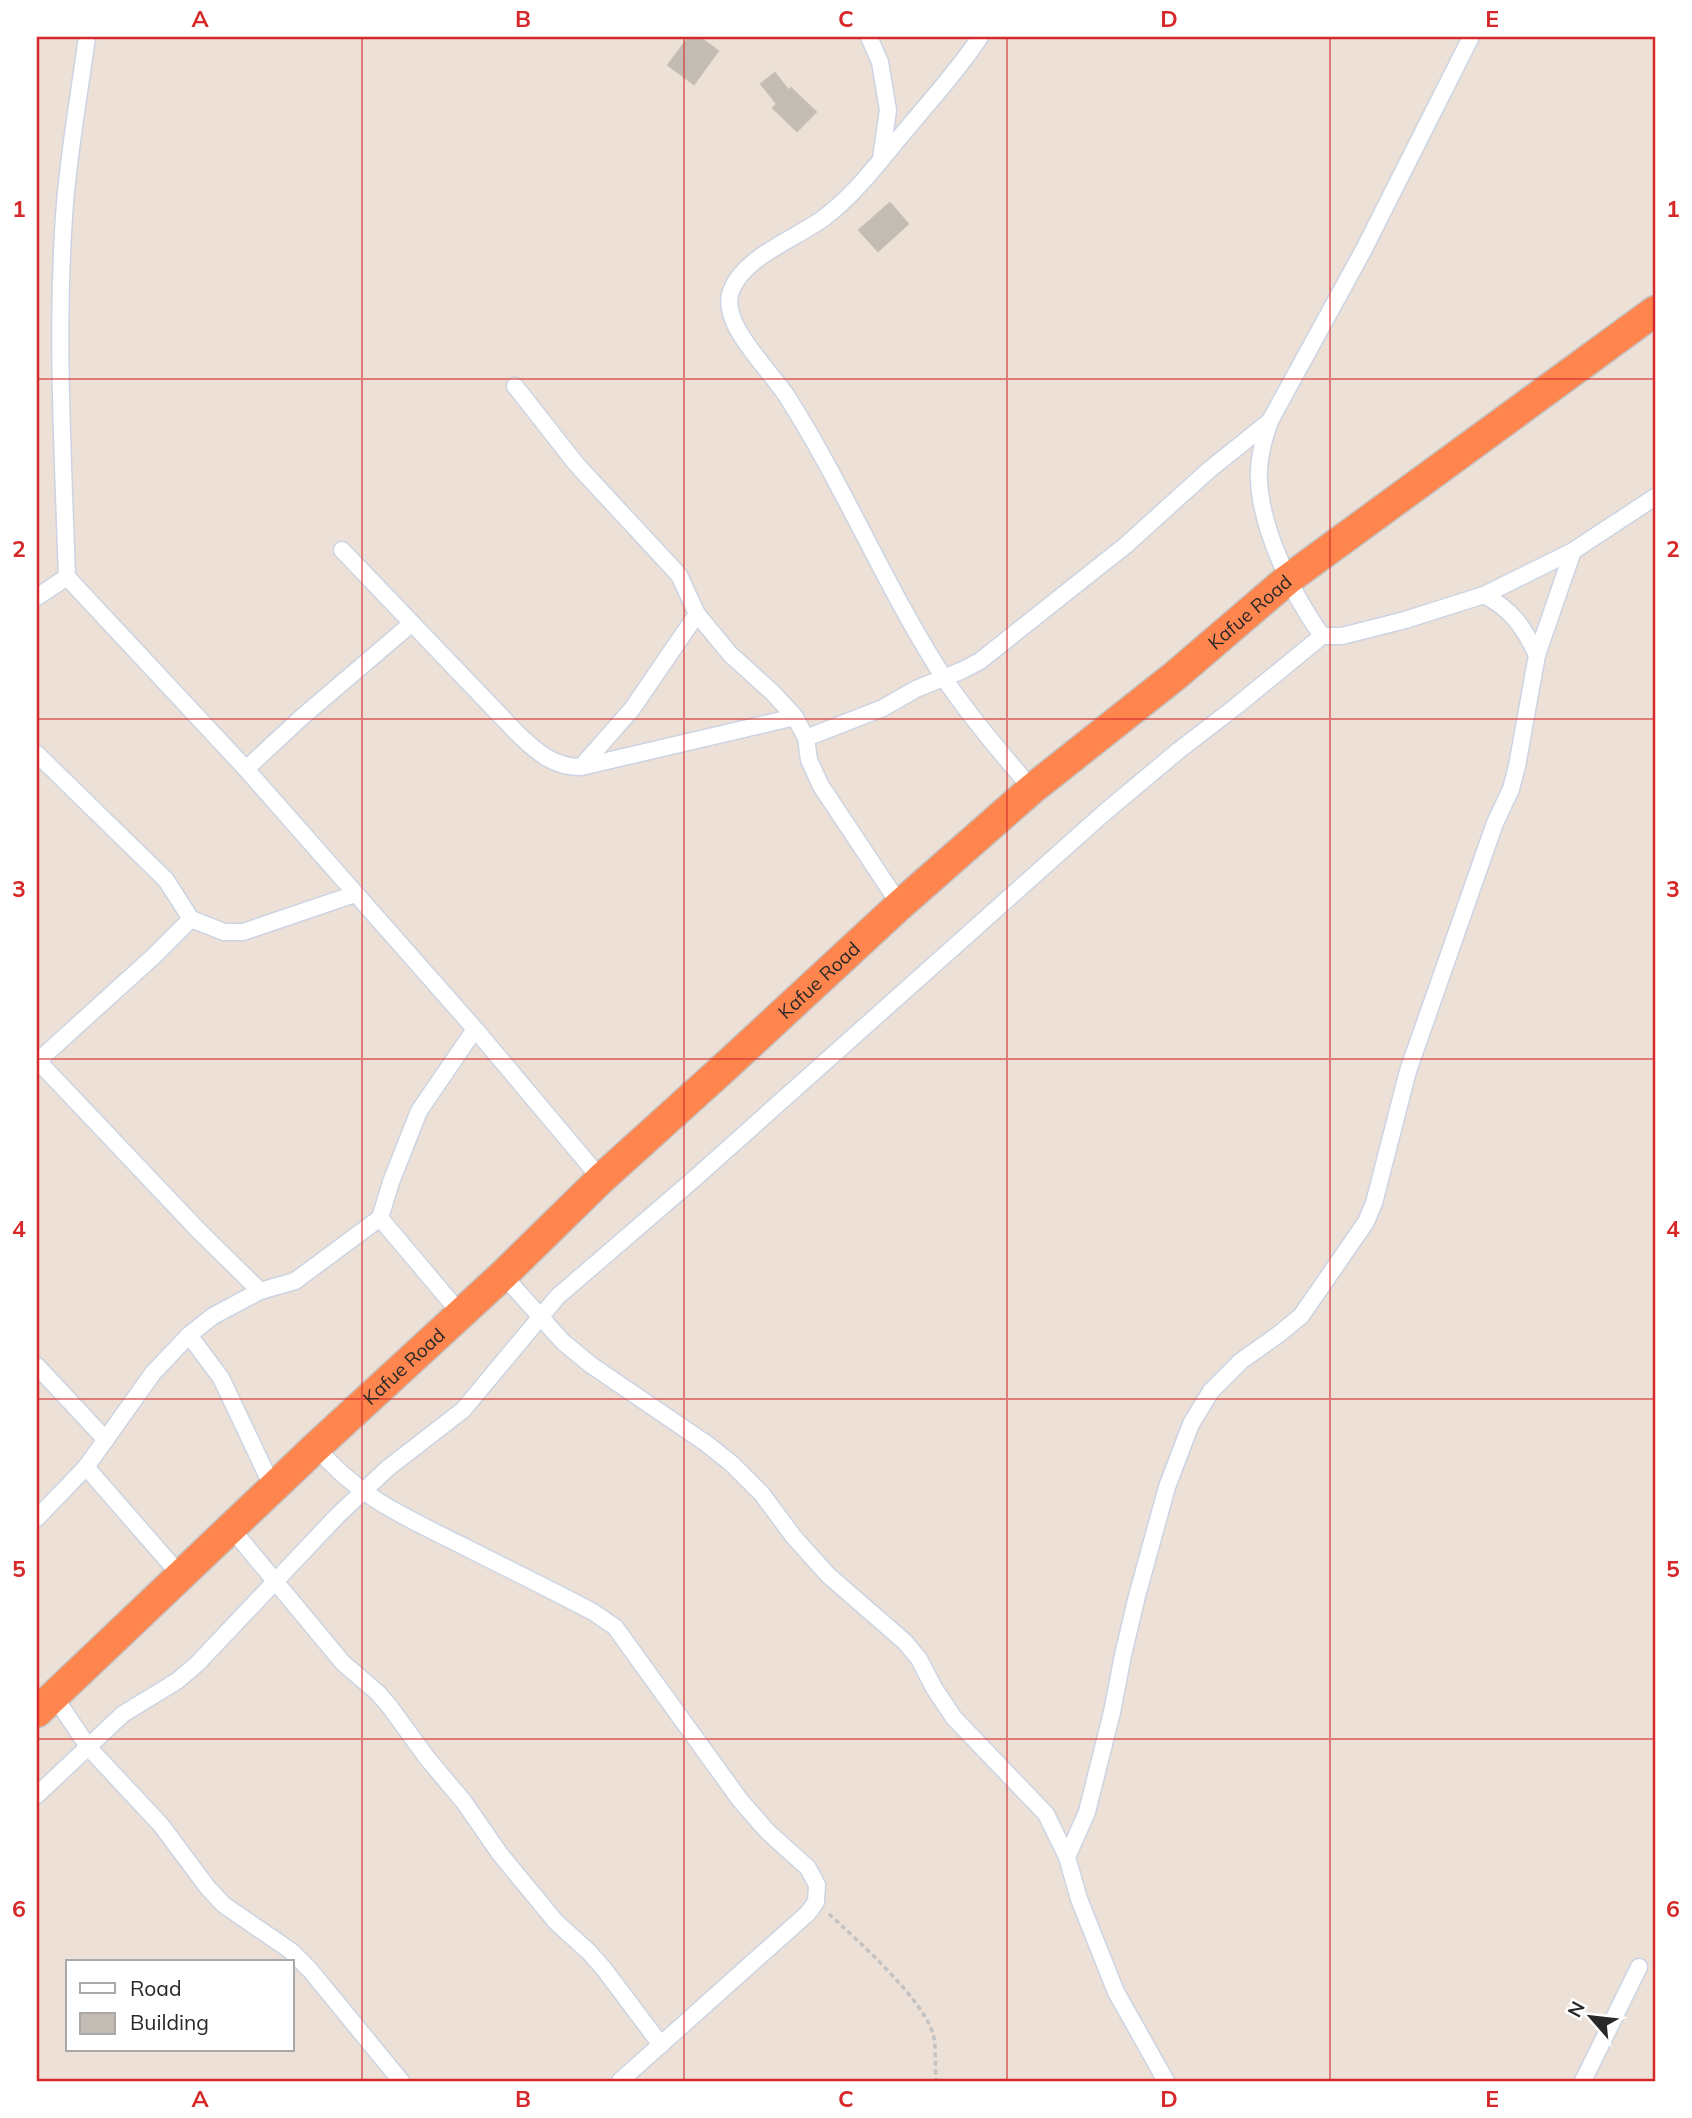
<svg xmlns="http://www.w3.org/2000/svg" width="1692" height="2118" font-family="Mulish,sans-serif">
	<rect width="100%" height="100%" fill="#ece0d7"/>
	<g fill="#c3bcb4" stroke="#c7bdb1" stroke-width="2">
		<path d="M689,37H699L718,51L694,84L668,65Z"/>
		<path d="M775,73L789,91L791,88L816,112L797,131L773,108L777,104L761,84Z"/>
		<path d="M890,203L908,224L878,251L859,230Z"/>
	</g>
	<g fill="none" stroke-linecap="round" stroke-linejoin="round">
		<g stroke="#ccd4e3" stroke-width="19">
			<g id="street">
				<path d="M87,37C79,97 68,155 64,216C56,336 63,457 67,577L246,769L475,1029L601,1179"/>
				<path d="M869,37L880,62L888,110L881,159"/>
				<path d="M980,37C960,68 934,96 911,124C884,155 858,192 825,217C796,239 744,256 731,291C719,323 769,369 786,395C845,487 886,589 946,681C972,719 1002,754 1032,789"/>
				<path d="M1471,37L1363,251L1270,421C1265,436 1260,451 1259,468C1256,521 1292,594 1322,636H1342L1405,620L1484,595L1573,551L1655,497"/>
				<path d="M515,386L577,465L679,575L697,614L730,654L773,693L795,717L806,738L809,760L821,786L900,905"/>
				<path d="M342,550L519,735C538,753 554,767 581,767L632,709L697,614"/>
				<path d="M1484,595C1511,609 1524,627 1537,655"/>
				<path d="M37,597L67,577"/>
				<path d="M806,738L883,708L916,689L963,670L980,661L1126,545L1209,470L1270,421"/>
				<path d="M37,754L166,880L191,919L155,955L38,1061"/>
				<path d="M581,767L795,717"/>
				<path d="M246,769L302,717L411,624"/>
				<path d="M191,919L224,932H243L355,894"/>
				<path d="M37,1060L199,1231L260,1291"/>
				<path d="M380,1218L391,1182L419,1111L475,1029"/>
				<path d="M503,1275L563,1342L591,1365L707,1444L732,1464L762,1494L793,1536L828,1575L905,1642L919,1659L934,1688L954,1718L1046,1814L1067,1857"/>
				<path d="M189,1335L221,1378L273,1488"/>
				<path d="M37,1366L106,1440"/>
				<path d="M316,1447C359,1498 405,1517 463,1546C506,1568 550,1589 593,1612L615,1627L740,1800L767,1831L808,1868L817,1885L816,1902L808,1913L620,2081"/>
				<path d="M86,1467L181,1576"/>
				<path d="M37,1518L86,1467L153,1373L189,1335L213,1316L260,1291L295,1281L380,1218L460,1313"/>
				<path d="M231,1528L343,1663L378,1693L390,1707L427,1758L464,1802L500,1854L556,1922L589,1952L604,1969L661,2045"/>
				<path d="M54,1696L89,1748L161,1825L208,1888L224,1905L291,1951L310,1970L401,2081"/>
				<path d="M37,1795L123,1714L177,1681L197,1664L338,1515L388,1468L463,1410L558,1296L571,1285L694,1179L1104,813L1178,751L1234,708L1322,636"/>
				<path d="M1166,2081L1116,1992L1079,1899L1067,1857L1087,1812L1112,1712L1123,1655L1137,1596L1167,1487L1191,1424L1211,1391L1241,1361L1279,1334L1301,1316L1366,1222L1374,1203L1408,1071L1495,823L1511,789L1517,766L1537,655L1573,551"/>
				<path d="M1583,2081L1639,1967"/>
			</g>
		</g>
		<g stroke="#c3c3c3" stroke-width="33">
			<g id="highway">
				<path id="s1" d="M37,1712L316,1447L503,1275L601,1179L725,1067L900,905L1032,789L1176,675L1287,580L1655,311"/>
			</g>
		</g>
		<path stroke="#c3c3c3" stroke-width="3.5" stroke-dasharray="5 3.5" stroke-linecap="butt" d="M829,1914C855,1938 928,2003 934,2038C936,2051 935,2067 936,2081"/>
		<use href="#street" stroke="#fff" stroke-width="16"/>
		<use href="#highway" stroke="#ff854f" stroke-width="30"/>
	</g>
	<path fill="none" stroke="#d62828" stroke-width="2" stroke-opacity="0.55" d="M362,37V2081M684,37V2081M1007,37V2081M1330,37V2081M37,379H1655M37,719H1655M37,1059H1655M37,1399H1655M37,1739H1655"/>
	<g text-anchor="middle" stroke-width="7" stroke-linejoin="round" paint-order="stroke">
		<g font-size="19" fill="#282828" stroke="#fff">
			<text dy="7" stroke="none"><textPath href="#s1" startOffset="1638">Kafue Road</textPath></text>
			<text dy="7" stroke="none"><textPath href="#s1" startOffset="1071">Kafue Road</textPath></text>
			<text dy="7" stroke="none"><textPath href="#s1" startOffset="504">Kafue Road</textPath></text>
		</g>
	</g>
	<rect width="1692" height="2118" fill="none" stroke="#ffffff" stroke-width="77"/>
	<rect x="66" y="1960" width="228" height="91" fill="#ffffff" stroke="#a9a9a9" stroke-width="2"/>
	<rect x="80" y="1983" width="35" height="10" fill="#ffffff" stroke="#a9a9a9" stroke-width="2"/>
	<text x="130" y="1996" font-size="21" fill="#282828">Road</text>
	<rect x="80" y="2013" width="35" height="21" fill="#c3bcb4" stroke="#a9a9a9" stroke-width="2"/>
	<text x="130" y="2030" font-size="21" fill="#282828">Building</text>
	<g transform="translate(1591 2017) rotate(298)" stroke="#ffffff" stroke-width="5" paint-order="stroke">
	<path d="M0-5L12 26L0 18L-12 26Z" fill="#282828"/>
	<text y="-10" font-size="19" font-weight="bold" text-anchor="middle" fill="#282828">N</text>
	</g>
	<rect x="38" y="38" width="1616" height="2042" fill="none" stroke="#d62828" stroke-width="2.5"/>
	<g font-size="23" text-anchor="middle" font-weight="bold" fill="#d62828">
		<text x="200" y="27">A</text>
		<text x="523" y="27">B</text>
		<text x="846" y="27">C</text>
		<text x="1169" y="27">D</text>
		<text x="1492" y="27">E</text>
		<text x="19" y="217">1</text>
		<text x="1673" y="217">1</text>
		<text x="19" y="557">2</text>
		<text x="1673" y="557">2</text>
		<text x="19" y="897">3</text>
		<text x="1673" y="897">3</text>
		<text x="19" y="1237">4</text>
		<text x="1673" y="1237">4</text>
		<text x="19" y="1577">5</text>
		<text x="1673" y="1577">5</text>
		<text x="19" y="1917">6</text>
		<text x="1673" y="1917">6</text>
		<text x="200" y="2107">A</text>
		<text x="523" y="2107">B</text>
		<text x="846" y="2107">C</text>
		<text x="1169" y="2107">D</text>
		<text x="1492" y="2107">E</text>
	</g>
</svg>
